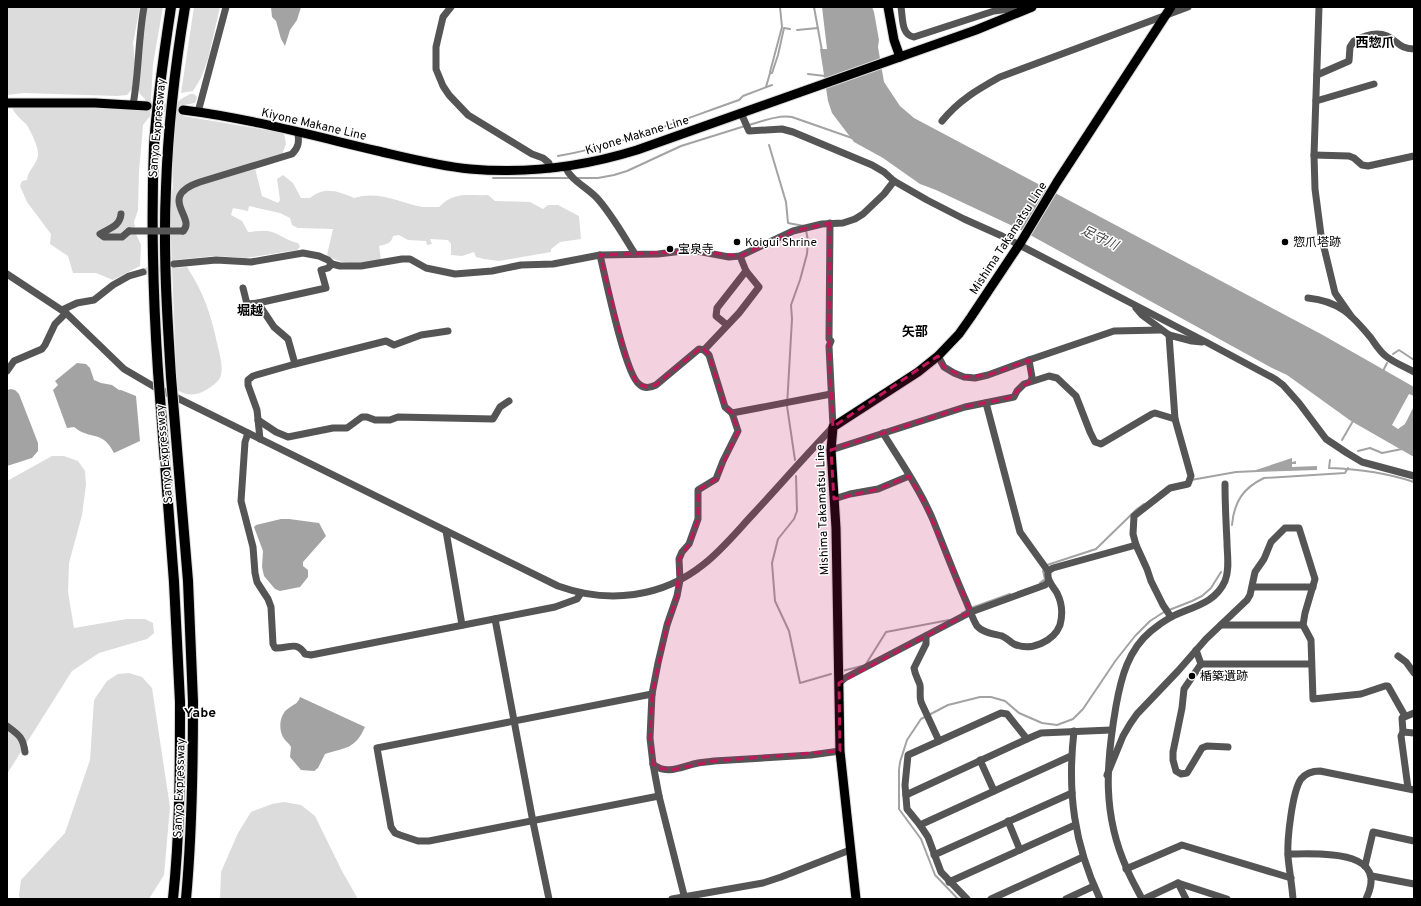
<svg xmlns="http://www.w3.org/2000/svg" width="1421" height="906" font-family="Overpass,'Noto Sans JP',sans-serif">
	<rect width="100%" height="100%" fill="#fff"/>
	<g fill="#dcdcdc">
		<path d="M7,7H140L133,43L135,63L132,89L127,95L117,96L24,93L7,95Z"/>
		<path d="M147,7H163L153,64L150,116L143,125L139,172L138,210L134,222L136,234L141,245L140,266L113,280L96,273H73L68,256L50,244L51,234L27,202L20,186L22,181L27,180C28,169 37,165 38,155C39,148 30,129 26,124C20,118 15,115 12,107H108L146,109L145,99L140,94L138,87L142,36Z"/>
		<path d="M194,7H220L208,59L201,78L193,91L181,93Z"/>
		<path d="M190,94H194L197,97L195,103L184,105L183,116L284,133L286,144L282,155L254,164L262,196L278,203L280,200L277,179L283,175L293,183L301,198H310C324,186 338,191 354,198C378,190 400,203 423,207C428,207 434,207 439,207C455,191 467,196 488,195L495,201L530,202L543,209L548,205H558L579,216L581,239L560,242L551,249V252L499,261L484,259L476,257L474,252L462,256L451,255V244L448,240L430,239L432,244L427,245L426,241L408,240L399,235L393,236C391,244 387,244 379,246L381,260C362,263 344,267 327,255L333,229L298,228L292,225L290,218L280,213L249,206L248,211L233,208L231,215L242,221L248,232C258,231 268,229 277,234C285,238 289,241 298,243L300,247L297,250L246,258L214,256L175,260V268L187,267C205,295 211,315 218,347C220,356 223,366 221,375C220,381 211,387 206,390C195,396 188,396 177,390L171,242V199L173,185V151L176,104L181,99Z"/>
		<path d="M52,456H64L78,461L85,471L86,485L82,515L69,563L68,592L74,628L127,619H145L153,623L154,633L147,639L99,653L72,671L7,774V481Z"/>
		<path d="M129,673L142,677L152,688L170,807L164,875L149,899H20L19,895L21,880L65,833L90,760L94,700L107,681L118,674Z"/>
		<path d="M284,802L301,805L315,816L342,871L358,899H220L221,872L238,833L251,812L272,804Z"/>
	</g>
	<g fill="#a3a3a3">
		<path d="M271,7H301L297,20L290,30L285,46L281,39L276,21L272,17Z"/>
		<path d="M822,7H872L874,12L879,40L878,47L884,82L900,106L914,118L1321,334L1414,387V396L1409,394L1392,425L1398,429L1405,424L1414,406V457L1351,421L1287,375L1272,368L1021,230L936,190L920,184L883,158L854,142L832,113L828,101L820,49H827Z"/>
		<path d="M77,363L86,364L90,368L94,380L101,383L112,385L119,390H121L136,396L140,441L114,453C102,429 91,441 74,427L67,428L53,390L58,385L55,381Z"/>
		<path d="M11,389L15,390L19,394L38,443V451L32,458L7,466V390Z"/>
		<path d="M1292,458V462L1296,461V464H1292V467L1317,466V470L1256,472V470Z"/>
		<path d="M281,519H289L319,523L326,536L303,562V566L308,570V577L300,587L280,591L275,589L264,576L262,567L263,551L254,527L256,525Z"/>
		<path d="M300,697L365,727C355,749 347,747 325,754L318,768L314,771L301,770L290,757L291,747C289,743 285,741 283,737C278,728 280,713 289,708C294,704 298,704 300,697Z"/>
	</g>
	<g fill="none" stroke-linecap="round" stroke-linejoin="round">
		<g stroke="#a3a3a3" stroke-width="2">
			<path d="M814,7L822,51"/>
			<path d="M797,30L818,28"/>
			<path d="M770,72L782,27L780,7"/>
			<path d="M808,74L825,76"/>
			<path d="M766,87L770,73H772L778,55L784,28L790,29"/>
			<path d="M749,125C763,121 778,115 792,117L852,138"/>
			<path d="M769,145L786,202L788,223L804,226"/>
			<path d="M558,156C621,145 679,121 739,100L743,96L772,85"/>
			<path d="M493,178H570"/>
			<path d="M577,178H598L614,175L627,171L681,146L745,126"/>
			<path d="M1393,354L1399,350L1414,360"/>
			<path d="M1383,371L1387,363"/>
			<path d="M1342,440L1353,421"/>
			<path d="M1358,451L1370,448L1382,453L1402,449"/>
			<path d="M795,460L787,406L792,319L791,305L800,280L807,254L808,241L806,230"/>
			<path d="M1330,460L1329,468C1357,469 1387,473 1414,482"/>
			<path d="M796,476L797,511L794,519L778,539L772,563L775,601L789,631L800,683L831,674"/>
			<path d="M1191,480L1236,472L1258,471"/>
			<path d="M1232,525C1234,502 1243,488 1264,478L1345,473L1348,468"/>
			<path d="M1047,565L1096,549L1137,509L1144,504"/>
			<path d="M1040,583L1045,579L1043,571L1044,569"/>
			<path d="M962,613L971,608L1010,594"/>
			<path d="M866,664L886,632L949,620"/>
			<path d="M842,671L862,666"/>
			<path d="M958,899L935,875L921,839L899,809V770L900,762L907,740L921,719L948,705L980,697H991L1005,701L1019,713L1042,723L1057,725L1073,719L1083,709L1116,660L1135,636L1150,621L1164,612L1192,601L1202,596L1211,588L1221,572"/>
		</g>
		<path stroke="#d9d9d9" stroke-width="7" stroke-dasharray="7 3.5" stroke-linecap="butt" d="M143,272L174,264"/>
		<path stroke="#d9d9d9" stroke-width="9" stroke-dasharray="9 4.5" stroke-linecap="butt" d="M150,106L183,110"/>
		<g stroke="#dbdbdb" stroke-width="11">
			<g id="major">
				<path d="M888,7L894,40L900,57"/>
				<path d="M7,103H95L147,106"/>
				<path d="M183,110C248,118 314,136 378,151C408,158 439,166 470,169C527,174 582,167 637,150L976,30L1032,7"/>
				<path d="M856,899L840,751L836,528L831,450L833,427L918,372L938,356L959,334L971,317L1021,242L1057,182L1171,7"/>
			</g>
		</g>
		<g stroke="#dbdbdb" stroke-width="12">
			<g id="highway">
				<path d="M158,371C153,296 151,221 154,146C157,99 164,53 171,7"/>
				<path d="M171,377C167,314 163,251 166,188C168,127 175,67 185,7"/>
				<path d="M173,899C180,833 180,769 180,702"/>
				<path d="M186,899C192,833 193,768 193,702"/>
			</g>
		</g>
		<g stroke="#555" stroke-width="7">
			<path d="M451,7L443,17L436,47V69L443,86L449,95L468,115L532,154L543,158L549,163L550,169"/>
			<path d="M901,7C903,18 901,35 914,37L994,11L1016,8L1020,12"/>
			<path d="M1319,7L1314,155L1315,189L1321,235L1335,293L1351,316"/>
			<path d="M1317,75L1349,61L1350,47L1354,41C1363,36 1376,31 1387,36C1398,41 1399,49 1414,49"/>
			<path d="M1316,101L1374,84"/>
			<path d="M133,105C139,73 138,40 144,7"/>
			<path d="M198,112L226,7"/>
			<path d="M741,113L749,131L782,129L793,132L872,165L884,172L894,181L927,200L964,219L1002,236L1206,342L1275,379L1283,385L1299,403L1326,439L1347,453L1362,462L1414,476"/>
			<path d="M942,121C959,100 977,90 1000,77L1188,7"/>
			<path d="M1314,155L1349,156L1354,158L1362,165L1368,166L1414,156"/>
			<path d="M565,167C572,181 585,186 596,197C611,213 623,235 635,254"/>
			<path d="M121,214C120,226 110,228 100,234L104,237H122L129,231"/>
			<path d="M183,231C197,218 156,197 200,182L292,154C299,147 299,142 298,133"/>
			<path d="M600,255C605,276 625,374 639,384C644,389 650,388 656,385L699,349L704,350L709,355L725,407L732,413L738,431L723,461L716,479L698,490V519L689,544L682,552L679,559L680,580L677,596L667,625L658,663L652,694L650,738L653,764L659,796L685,899"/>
			<path d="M174,264L216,260L251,262L303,253L319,256L328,260L332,264L340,266H361L402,259H410L426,268L455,274L492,271L521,265L553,264L600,255L658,254L683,251H697L729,257L740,256L793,231L822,224L843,223L855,219L863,214L884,194L894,181"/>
			<path d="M7,274L66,313L124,369L153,386L558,586C608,604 662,598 704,564C723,549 738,530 755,512C781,484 806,455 833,427L829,346L831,341L829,339L830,223"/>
			<path d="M243,288L247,304L258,303L326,288L321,270L328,268L332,264"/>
			<path d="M1308,298C1339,301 1352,315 1371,338C1376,345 1380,352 1387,357C1395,363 1405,367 1414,372"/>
			<path d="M258,303L274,327L288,339L295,364"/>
			<path d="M62,310L77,303L94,300L113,285L129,276L143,272"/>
			<path d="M727,325L716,316L717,308L746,271"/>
			<path d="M1169,335L1192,341L1202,342"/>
			<path d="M704,350L739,313L759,287L746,271L740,256"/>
			<path d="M938,356L944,367L954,373L964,377L975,378L988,375L1029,360L1114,331L1161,330"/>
			<path d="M1029,360L1032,377L1031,381"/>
			<path d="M7,371L14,361L42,349L45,345L55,324L66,313"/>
			<path d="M732,413L831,394"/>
			<path d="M258,420L276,432L288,437L333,428H347L362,417H367L375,420H390L398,417L493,419L500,407L509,401"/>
			<path d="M248,433L245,442L241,501L253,547L255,573L257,582L268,599L271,607L273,644L275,648C289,649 296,640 305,654L311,655L555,607L577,599L581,593"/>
			<path d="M883,433C900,461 920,489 933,520C944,547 954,574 966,601C969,608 973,620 977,626C983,633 994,634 1002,636C1007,638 1010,642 1014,644C1031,652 1054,641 1060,625C1063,614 1062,603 1057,593C1052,585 1047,581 1048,571L1020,532L986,403"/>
			<path d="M260,439L257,410L248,385V380L253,376L295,364L386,341L394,345L421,335L448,331"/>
			<path d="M831,450L965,407L1014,397L1017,391L1024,384L1049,376L1057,378L1076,396L1090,432L1095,442L1101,444L1152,414L1155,413L1175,419"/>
			<path d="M834,499L850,494L878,489L909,476"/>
			<path d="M446,531L462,625"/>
			<path d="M1136,545L1147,569L1151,581L1163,605L1171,617"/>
			<path d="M1048,571L1053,568L1136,545L1133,534L1134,516L1170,488L1188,484L1191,476L1175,419L1169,335L1142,315L1136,308"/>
			<path d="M1253,587H1313"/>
			<path d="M495,619L533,822L549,899"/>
			<path d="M1221,625H1303"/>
			<path d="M926,636V644L914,668C915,675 918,679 920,685C921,691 919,696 921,702L939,741"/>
			<path d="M1196,650L1201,664H1311"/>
			<path d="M1398,656L1406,662L1414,673"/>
			<path d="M1201,664L1184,689L1182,708L1173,752V760L1176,771L1181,774L1187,773L1202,748L1207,746L1228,747"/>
			<path d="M839,683L845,678L971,612L1045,585L1049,581"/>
			<path d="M652,694L377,748L391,827L395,833L400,835L418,841H429L659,796"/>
			<path d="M7,726C19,735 23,737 25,752"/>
			<path d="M1074,731C1067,792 1074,844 1100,899"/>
			<path d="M1403,732L1402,718L1414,713"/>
			<path d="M980,760L994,791"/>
			<path d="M653,764C666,776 683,766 698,763C704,762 709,762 714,761L811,755L840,751"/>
			<path d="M1107,775L1123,736L1130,724L1137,714L1178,671L1206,639L1247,600L1250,595L1255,572L1264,559L1271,542L1285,528H1299L1315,579L1305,613L1303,625L1311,640L1313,699L1361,694L1385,686H1388L1405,716"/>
			<path d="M1408,788L1401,736L1403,732L1414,733"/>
			<path d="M906,795L1027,739"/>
			<path d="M1008,821L1020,850"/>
			<path d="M920,825L1071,756"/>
			<path d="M1288,854C1317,854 1391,848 1366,899"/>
			<path d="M934,855L1072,793"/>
			<path d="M1365,866L1373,832L1414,841"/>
			<path d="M1126,869L1182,845L1291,878"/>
			<path d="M1372,876L1414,884"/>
			<path d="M949,882L1075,825"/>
			<path d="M1178,883L1186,899"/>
			<path d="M672,899L763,883L781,877L850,850"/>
			<path d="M967,899L941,872L928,837L920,825L907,809L905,785L908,755L1001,713L1007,714L1027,739L1041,733L1111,730"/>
			<path d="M991,899L1083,857"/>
			<path d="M1066,899L1094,886"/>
			<path d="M1142,899C1137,889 1131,879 1127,869C1102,814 1106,764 1116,706C1121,678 1128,650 1151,631C1157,626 1164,621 1171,617C1191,607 1215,604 1225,581C1230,569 1227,554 1227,542C1226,523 1225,504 1225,484"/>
			<path d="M1144,899L1178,883L1227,899"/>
			<path d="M1293,899C1292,884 1289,870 1288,856C1287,840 1292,792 1301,779C1306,773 1312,771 1320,771L1414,790"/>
		</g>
		<use href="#major" stroke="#000" stroke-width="9"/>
		<use href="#highway" stroke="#000" stroke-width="10"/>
		<g stroke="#dbdbdb" stroke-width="12" stroke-linecap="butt">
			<g id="highway-bridge">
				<path d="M158,371L174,582L180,702"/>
				<path d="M171,377L188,581L193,702"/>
			</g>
		</g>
		<path stroke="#555" stroke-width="7" d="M129,231H183"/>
		<use href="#highway-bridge" stroke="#000" stroke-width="10"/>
	</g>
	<path fill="#c2185b" fill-opacity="0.2" stroke="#c2185b" stroke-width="3" stroke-dasharray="8 5" stroke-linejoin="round" d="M830,223L829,346L833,427L938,356L944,367L964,377L988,375L1029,360L1031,381L1017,391L1014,397L965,407L831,450L834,499L878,489L909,476L925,503L971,612L839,683L840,751L714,761L672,770L657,768L653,764L650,738L652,694L667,625L677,596L679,559L689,544L698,519V490L716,479L738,431L732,413L725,407L709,355L702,347L656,385L647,387L637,384L627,362L600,255L697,251L740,256L793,231Z"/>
	<g fill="#000" stroke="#fff" stroke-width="1.5">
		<circle cx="737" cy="242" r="4"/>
		<circle cx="1285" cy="242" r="4"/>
		<circle cx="670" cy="249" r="4"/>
		<circle cx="1192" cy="676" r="4"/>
	</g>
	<g text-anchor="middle" stroke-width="3" stroke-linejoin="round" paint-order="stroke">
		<g font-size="12" fill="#000" stroke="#fff">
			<text transform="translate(314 124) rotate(13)" y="4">Kiyone Makane Line</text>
			<text transform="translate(157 128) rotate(-85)" y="4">Sanyo Expressway</text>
			<text transform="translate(637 135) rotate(-17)" y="4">Kiyone Makane Line</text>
			<text transform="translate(1008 238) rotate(-57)" y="4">Mishima Takamatsu Line</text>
			<text transform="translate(164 454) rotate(-95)" y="4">Sanyo Expressway</text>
			<text transform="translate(822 510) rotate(-92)" y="4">Mishima Takamatsu Line</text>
			<text transform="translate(179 788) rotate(-88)" y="4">Sanyo Expressway</text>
		</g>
		<g font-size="12" fill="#000" stroke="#fff" text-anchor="start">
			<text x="745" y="246">Koigui Shrine</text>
			<text x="1293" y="246">惣爪塔跡</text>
			<text x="678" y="253">宝泉寺</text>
			<text x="1200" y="680">楯築遺跡</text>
		</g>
		<g font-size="13" font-weight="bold" fill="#000" stroke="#fff">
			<text x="1375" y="47">西惣爪</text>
			<text x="250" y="315">堀越</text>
			<text x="915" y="336">矢部</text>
		</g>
		<g font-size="13" font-style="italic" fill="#444" stroke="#fff">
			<text transform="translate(1100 237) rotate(26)" y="5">足守川</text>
		</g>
		<g font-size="14" font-weight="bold" fill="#000" stroke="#fff">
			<text x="200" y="717">Yabe</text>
		</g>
	</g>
	<rect width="1421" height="906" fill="none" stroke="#000000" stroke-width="16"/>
</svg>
